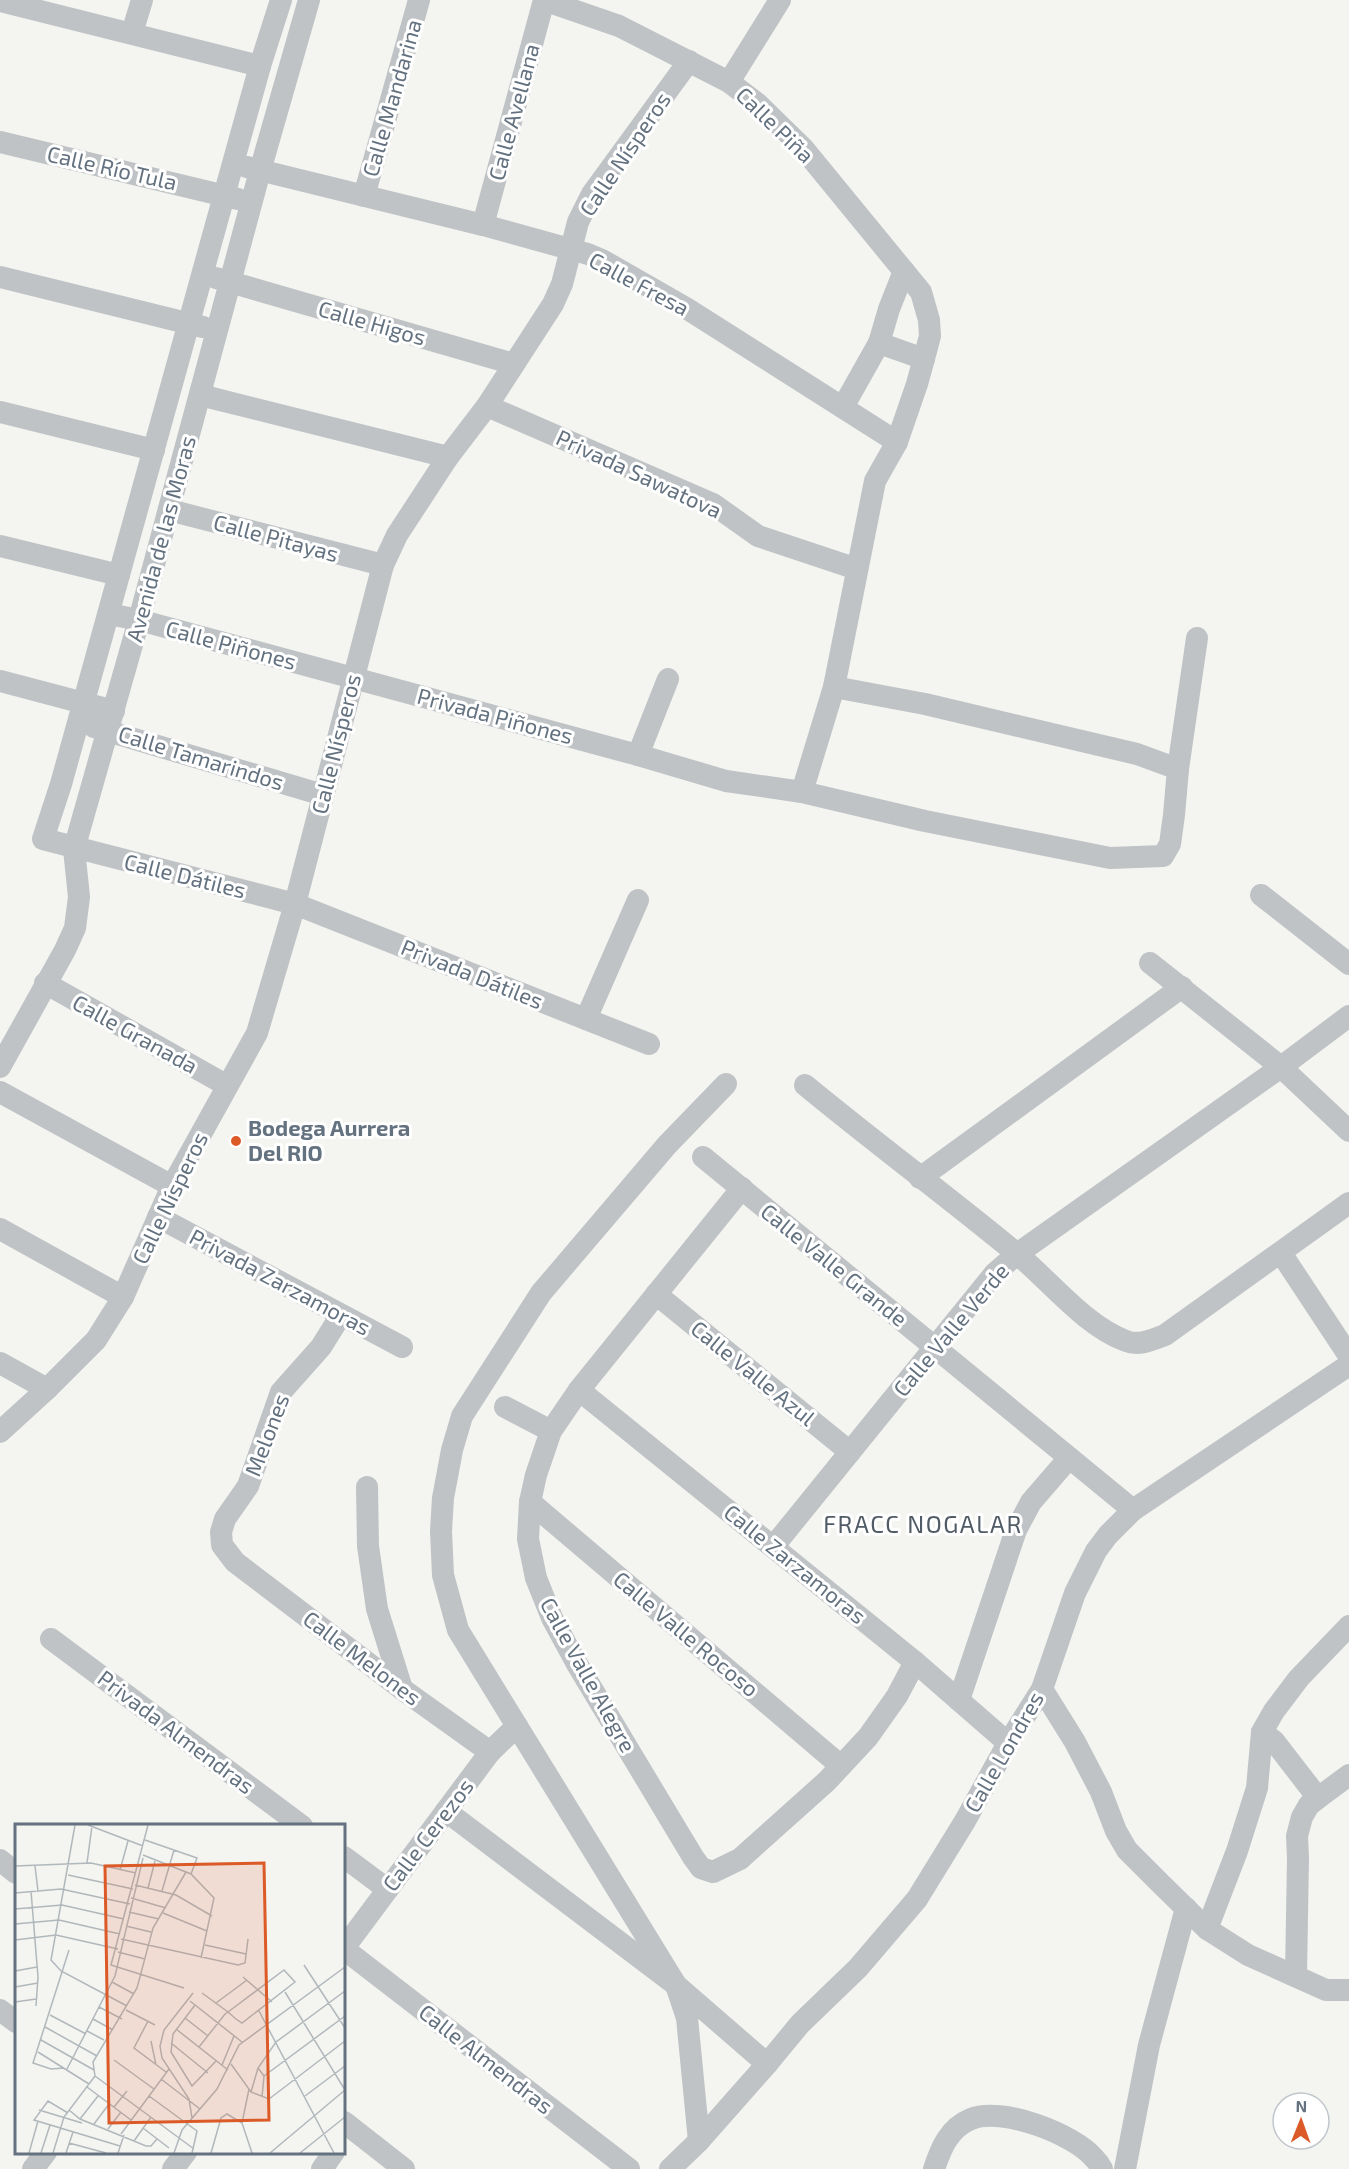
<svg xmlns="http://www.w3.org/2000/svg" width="1349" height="2169" font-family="'Exo 2',sans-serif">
	<rect width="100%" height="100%" fill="#f4f4f0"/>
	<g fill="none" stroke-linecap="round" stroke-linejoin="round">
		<g stroke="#bfc3c6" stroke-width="22">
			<path d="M281,0L260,66L61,784L43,839L295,904L649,1044"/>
			<path d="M544,0L619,26L729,82L758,104L803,148L921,292L929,320L930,336L925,355L917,384L897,442L875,481L834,687L802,792"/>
			<path d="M0,1L260,66"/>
			<path d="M132,33L142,0"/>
			<path d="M729,82L780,0"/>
			<path d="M0,142L238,199"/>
			<path d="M247,167L483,225L588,254L602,260L686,308L897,442"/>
			<path d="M364,196L419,0"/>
			<path d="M483,225L544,0"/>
			<path d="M0,277L203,327"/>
			<path d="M216,278L514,364"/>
			<path d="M879,343L924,359"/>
			<path d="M200,395L448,457"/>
			<path d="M487,406L713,504L758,536L857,569"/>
			<path d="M843,407L879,343L889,309L904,271"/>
			<path d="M0,412L154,450"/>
			<path d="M169,510L383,565"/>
			<path d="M0,546L119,575"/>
			<path d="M109,614L139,620L638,755L726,781L802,792L925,821L1110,858L1163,856L1170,844L1174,815L1178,769L1197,638"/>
			<path d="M0,681L114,711"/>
			<path d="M834,687L925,704L1137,754L1178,769"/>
			<path d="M94,727L323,795"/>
			<path d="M638,755L668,679"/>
			<path d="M1261,895L1349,964"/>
			<path d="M1150,963L1281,1067L1349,1131"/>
			<path d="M45,983L226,1085"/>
			<path d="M586,1019L638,900"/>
			<path d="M0,1067L65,950L75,928L79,897L74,849L139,620L260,171L309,0"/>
			<path d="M805,1085C874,1142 947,1196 1016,1253C1050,1281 1085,1326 1126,1341C1139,1346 1152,1340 1165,1335L1349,1203"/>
			<path d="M0,1092L172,1186"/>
			<path d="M703,1157L1133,1510"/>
			<path d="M920,1178L1182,987"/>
			<path d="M742,1188L579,1390L551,1431L536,1475L530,1502L528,1539L536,1578L552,1618L577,1664L693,1857L701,1868L713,1872L740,1859L827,1781L868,1737L897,1696L915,1662"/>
			<path d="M158,1217L402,1347"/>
			<path d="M0,1229L123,1297"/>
			<path d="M1281,1253L1349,1356"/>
			<path d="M656,1294L850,1452"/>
			<path d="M341,1315L321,1347L281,1392L248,1486L225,1519L221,1532L222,1545L235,1562L402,1689L490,1752"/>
			<path d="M0,1363L47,1389"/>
			<path d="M579,1390L915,1662L1008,1743"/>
			<path d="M505,1407L551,1431"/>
			<path d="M0,1432L47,1389L96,1340L123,1297L172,1186L257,1033L295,904L383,565L397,535L448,457L487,406L553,304L562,284L578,222L592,194L689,61"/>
			<path d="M367,1487L368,1546L377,1609L402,1689"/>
			<path d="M530,1502L841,1766"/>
			<path d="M773,1547L995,1273L1017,1254L1281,1067L1349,1016"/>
			<path d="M51,1639L302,1826"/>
			<path d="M1042,1689L1075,1742L1101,1792L1116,1831L1127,1850L1161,1884L1207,1929L1248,1955L1326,1990H1349"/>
			<path d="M959,1700L1016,1530L1031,1502L1069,1458"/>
			<path d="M1262,1732L1274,1741L1318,1798L1309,1805L1302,1817L1297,1836L1298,1858L1296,1976"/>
			<path d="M1318,1798L1349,1775"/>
			<path d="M446,1811L676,1985L767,2064"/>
			<path d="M344,1857L387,1889"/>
			<path d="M0,1860L16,1873"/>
			<path d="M1207,1929L1237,1851L1257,1788L1262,1732L1274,1711L1299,1678L1349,1626"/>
			<path d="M344,1948L490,1752L517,1726"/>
			<path d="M344,1949L629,2169"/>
			<path d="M0,2010L16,2022"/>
			<path d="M344,2122L404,2169"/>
			<path d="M699,2141L687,2018L676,1985L458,1630L443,1575L441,1531L443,1498L452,1450L462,1416L541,1293L667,1145L726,1084"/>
			<path d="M33,2169L46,2152"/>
			<path d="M173,2169L186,2152"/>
			<path d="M322,2169L334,2152"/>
			<path d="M670,2169L699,2141L767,2064L800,2024L858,1968L917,1899L965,1821L1008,1743L1042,1689L1075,1593L1096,1551L1108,1535L1133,1510L1349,1365"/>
			<path d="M934,2169C941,2148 949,2128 971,2119C1001,2106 1074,2134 1094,2158C1097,2161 1100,2165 1102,2169"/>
			<path d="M1125,2169L1149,2045L1186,1908"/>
		</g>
	</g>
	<circle fill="#dc5a27" stroke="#fff" stroke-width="2" cx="236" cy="1141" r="6"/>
	<g text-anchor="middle" stroke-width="6" stroke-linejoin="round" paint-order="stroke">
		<g font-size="22" fill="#647280" stroke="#fff">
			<text transform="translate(392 98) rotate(-74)" y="8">Calle Mandarina</text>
			<text transform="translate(514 112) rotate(-75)" y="8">Calle Avellana</text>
			<text transform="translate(775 125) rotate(44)" y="8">Calle Piña</text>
			<text transform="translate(625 154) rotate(-56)" y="8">Calle Nísperos</text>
			<text transform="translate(112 168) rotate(13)" y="8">Calle Río Tula</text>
			<text transform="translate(639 284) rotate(28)" y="8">Calle Fresa</text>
			<text transform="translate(372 323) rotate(16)" y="8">Calle Higos</text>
			<text transform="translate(639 474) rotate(25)" y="8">Privada Sawatova</text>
			<text transform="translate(276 538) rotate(15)" y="8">Calle Pitayas</text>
			<text transform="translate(161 539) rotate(-75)" y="8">Avenida de las Moras</text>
			<text transform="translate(231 645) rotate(15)" y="8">Calle Piñones</text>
			<text transform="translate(495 716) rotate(15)" y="8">Privada Piñones</text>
			<text transform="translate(336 744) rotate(-76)" y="8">Calle Nísperos</text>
			<text transform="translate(201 758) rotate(17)" y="8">Calle Tamarindos</text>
			<text transform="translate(185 876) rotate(14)" y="8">Calle Dátiles</text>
			<text transform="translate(472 974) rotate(22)" y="8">Privada Dátiles</text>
			<text transform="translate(135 1034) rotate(29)" y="8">Calle Granada</text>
			<text transform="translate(170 1198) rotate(-64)" y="8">Calle Nísperos</text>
			<text transform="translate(834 1265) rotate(39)" y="8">Calle Valle Grande</text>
			<text transform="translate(280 1282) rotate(28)" y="8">Privada Zarzamoras</text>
			<text transform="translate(951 1330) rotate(-50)" y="8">Calle Valle Verde</text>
			<text transform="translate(753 1373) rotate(39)" y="8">Calle Valle Azul</text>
			<text transform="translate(267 1435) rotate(-69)" y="8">Melones</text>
			<text transform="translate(795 1564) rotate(39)" y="8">Calle Zarzamoras</text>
			<text transform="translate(686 1634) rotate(40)" y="8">Calle Valle Rocoso</text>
			<text transform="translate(362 1658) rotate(37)" y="8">Calle Melones</text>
			<text transform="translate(588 1675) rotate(61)" y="8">Calle Valle Alegre</text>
			<text transform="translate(176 1732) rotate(37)" y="8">Privada Almendras</text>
			<text transform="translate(1004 1752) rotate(-60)" y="8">Calle Londres</text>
			<text transform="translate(428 1835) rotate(-53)" y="8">Calle Cerezos</text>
			<text transform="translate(486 2059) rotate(38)" y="8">Calle Almendras</text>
		</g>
		<g font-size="22" font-weight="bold" fill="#647280" stroke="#fff" text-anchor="start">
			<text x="248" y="1136">Bodega Aurrera<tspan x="248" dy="25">Del RIO</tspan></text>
		</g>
		<g font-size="24" letter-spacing="1.5" fill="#515b65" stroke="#fff">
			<text x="923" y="1533">FRACC NOGALAR</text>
		</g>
	</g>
	<g transform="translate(15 1824)">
		<rect width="330" height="330" fill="#f4f4f0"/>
		<path fill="none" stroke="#b1b8bc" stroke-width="1.5" d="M60,1L36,136L46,147L112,182M73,1L128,22M133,1L96,141L169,164M130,16L182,34L176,50M128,31L176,50L199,74L186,134M72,39L77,2M0,42L76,39L121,49M20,42L23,67M105,46L113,17M53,51L118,65M120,61L161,71L197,92M133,64L140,37M16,67L23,153L21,182M147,67L159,26M0,69L46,65L115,80M116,74L151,84M0,85L47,81L109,95M114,88L144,95M148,89L192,107M0,100L44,96L105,110M111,102L136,108M106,115L223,141L230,139L233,115M0,116L41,111L103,125M190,121L231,130M103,128L130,135M289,141L330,204M0,147L22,143M228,153L257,178M97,158L119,170M0,163L23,159M270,168L330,266M175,177L227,218M0,178L21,175M201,179L232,156M180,181L158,210L156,228L177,262L201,237M84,183L107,195M111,186L140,201M244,187L319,329M35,191L71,210M170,194L193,212M78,195L98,206M133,197L119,224L151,248M30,203L82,232M161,205L213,246M72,207L89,216M26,216L79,246M136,217L141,241M156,219L193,249M184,223L210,190L213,188L269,146L280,158L227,199L221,195L213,188L187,169M23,228L74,260M99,236L139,265M216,240L236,268L254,275L330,217M207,241L219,212M49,244L36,245L18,239L54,126M243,244L249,252L247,273M52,245L100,152L128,34M80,252L179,325M249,252L330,192M146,255L185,285M72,263L116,296M236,268L243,244L261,218L330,167M134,272L182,307L177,329M290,272L330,242M99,283L112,267M24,286L67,299M54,286L65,295L131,322H136L142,315M53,289L33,277L19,296L105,322M177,294L174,275L147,234L145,222L149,206L178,169M65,295L83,272M227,299L234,265M79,300L94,280M128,304L154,324M93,305L106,288M106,310L154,245M119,317L136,293M54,319L91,329M14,329L23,297M26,329L35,301M38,329L49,293L80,252L78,238L122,164L138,104L171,48M51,329L58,308M103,329L109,311M159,329L167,306L202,265L224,221L330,143M196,329L206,294L212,290L227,299L237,329M255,329L330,266M285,329L330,293"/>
		<path fill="#dc5a27" fill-opacity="0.15" stroke="#dc5a27" stroke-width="3" d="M249,39L254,296L94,299L90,42Z"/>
		<rect width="330" height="330" fill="none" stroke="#647280" stroke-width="3"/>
	</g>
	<g transform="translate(1301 2121) rotate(1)"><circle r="28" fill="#ffffff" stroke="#c1c7cc" stroke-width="1.5"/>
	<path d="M0-4.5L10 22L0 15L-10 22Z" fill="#dc5a27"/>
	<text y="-9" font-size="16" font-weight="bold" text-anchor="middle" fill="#647280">N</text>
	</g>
</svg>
